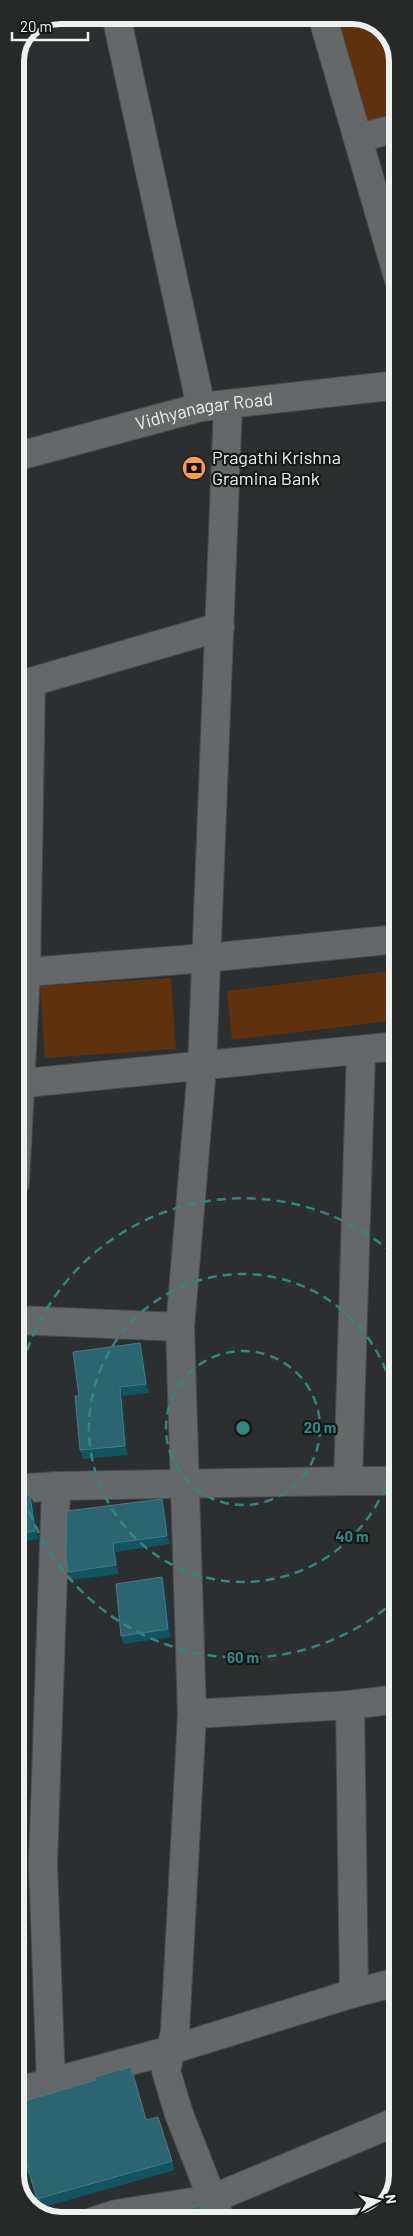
<svg xmlns="http://www.w3.org/2000/svg" width="413" height="2236" font-family="Barlow,sans-serif">
	<rect width="100%" height="100%" fill="#2c2f30"/>
	<g fill="#5f320d">
		<path d="M335,15H358L385,28L398,54V116L365,125Z"/>
		<path d="M398,970V1020L232,1040L227,991Z"/>
		<path d="M171,978L176,1049L45,1058L40,986Z"/>
	</g>
	<g fill="none" stroke-linecap="round" stroke-linejoin="round">
		<g stroke="#494b4c" stroke-width="30">
			<g id="minor">
				<path d="M116,15L201,407"/>
				<path d="M322,15L398,277"/>
				<path d="M358,138L398,128"/>
				<path id="s1" d="M15,457L201,407L398,385"/>
				<path d="M15,973L206,958L398,939"/>
				<path d="M361,1050L348,1481H398"/>
				<path d="M15,1084L398,1046"/>
				<path d="M15,1183L26,972L31,682L220,627"/>
				<path d="M15,1320L180,1327"/>
				<path d="M15,1489L56,1486L348,1481"/>
				<path d="M350,1705L354,1993"/>
				<path d="M192,1714L350,1705L398,1699"/>
				<path d="M51,2083L43,1864L56,1486"/>
				<path d="M15,2092L171,2050L354,1993L398,1982"/>
				<path d="M94,2221L116,2214L212,2199L398,2121"/>
				<path d="M221,2221L179,2114L166,2071L175,2031L192,1714L180,1327L202,1067L228,405"/>
			</g>
		</g>
		<use href="#minor" stroke="#656869" stroke-width="28"/>
	</g>
	<g fill="#135461">
		<path d="M143,1352L149,1393L123,1396L128,1455L83,1459L80,1450L79,1396Z"/>
		<path d="M15,1496L34,1503L39,1539L15,1543Z"/>
		<path d="M165,1508L170,1544L116,1552L119,1574L71,1580L68,1572Z"/>
		<path d="M162,1577L166,1586L171,1637L124,1644L121,1636Z"/>
		<path d="M134,2076L147,2120L161,2125L175,2170L40,2208L29,2174L15,2178V2104Z"/>
	</g>
	<g fill="#133e47">
		<path d="M140,1343L143,1352L149,1393L146,1384Z"/>
		<path d="M120,1387L123,1396L128,1455L125,1446Z"/>
		<path d="M30,1495L34,1503L39,1539L35,1531Z"/>
		<path d="M162,1499L165,1508L170,1544L167,1536Z"/>
		<path d="M113,1543L116,1552L119,1574L116,1565Z"/>
		<path d="M162,1577L166,1586L171,1637L168,1629Z"/>
		<path d="M131,2067L134,2076L149,2129L146,2120Z"/>
	</g>
	<g fill="#2a6570" stroke="#497b84">
		<path d="M140,1343L146,1384L120,1387L125,1446L80,1450L75,1396H79L73,1352Z"/>
		<path d="M30,1495L35,1531L15,1534V1496Z"/>
		<path d="M162,1499L167,1536L113,1543L116,1565L68,1572L66,1555L67,1511Z"/>
		<path d="M162,1577L168,1629L121,1636L116,1584Z"/>
		<path d="M131,2067L146,2120L158,2117L172,2161L37,2199L27,2165L15,2168V2104L96,2080L95,2077Z"/>
		<path d="M199,2206L206,2221H152Z"/>
	</g>
	<g fill="none" stroke="#318882" stroke-width="2.5" stroke-dasharray="9 6">
		<circle cx="243" cy="1428" r="77"/>
		<circle cx="243" cy="1428" r="154"/>
		<path d="M397 1599A230 230 0 0 1 16 1462M16 1394A230 230 0 0 1 397 1257"/>
	</g>
	<defs>
		<g id="bank-disc" transform="scale(1.25)"><circle r="9.5" fill="#fd9d55" stroke="#161717"/><path d="M-6-4H6V4H-6ZM0-2.3a2.3 2.3 0 1 0 0 4.6a2.3 2.3 0 1 0 0-4.6Z" fill="#111"/></g>
	</defs>
	<g fill-rule="evenodd">
		<use href="#bank-disc" x="194" y="468"/>
	</g>
	<g text-anchor="middle" stroke-width="4.5" stroke-linejoin="round" paint-order="stroke">
		<g font-size="18" fill="#eff1f1" stroke="#161717">
			<text dy="6" stroke="none"><textPath href="#s1" startOffset="195">Vidhyanagar Road</textPath></text>
		</g>
		<g font-size="18" fill="#eff1f1" stroke="#161717" text-anchor="start">
			<text x="212" y="464">Pragathi Krishna<tspan x="212" dy="21">Gramina Bank</tspan></text>
		</g>
	</g>
	<path d="M0 0H413V2236H0ZM61 24H352A37 37 0 0 1 389 61V2175A37 37 0 0 1 352 2212H61A37 37 0 0 1 24 2175V61A37 37 0 0 1 61 24Z" fill="#272828" fill-rule="evenodd"/>
	<path fill="none" stroke="#eff1f1" stroke-width="6" d="M61 24H352A37 37 0 0 1 389 61V2175A37 37 0 0 1 352 2212H61A37 37 0 0 1 24 2175V61A37 37 0 0 1 61 24Z"/>
	<circle cx="243" cy="1428" r="8" fill="#318882" stroke="#161717" stroke-width="2.5"/>
	<g font-size="15" text-anchor="middle" font-weight="bold" fill="#318882" stroke="#161717" stroke-width="4.5" stroke-linejoin="round" paint-order="stroke">
		<text x="320" y="1433">20 m</text>
		<text x="352" y="1542">40 m</text>
		<text x="243" y="1663">60 m</text>
	</g>
	<g transform="translate(378 2201) rotate(82)" stroke="#161717" stroke-width="4" paint-order="stroke">
	<path d="M0-4L9 19L0 12L-9 19Z" fill="#eff1f1"/>
	<text y="-8" font-size="14" font-weight="bold" text-anchor="middle" fill="#eff1f1">N</text>
	</g>
	<path d="M12 32v8h76v-8" fill="none" stroke="#eff1f1" stroke-width="2.5"/>
	<text x="20" y="32" font-size="15" fill="#eff1f1" stroke="#161717" stroke-width="4" paint-order="stroke">20 m</text>
</svg>
